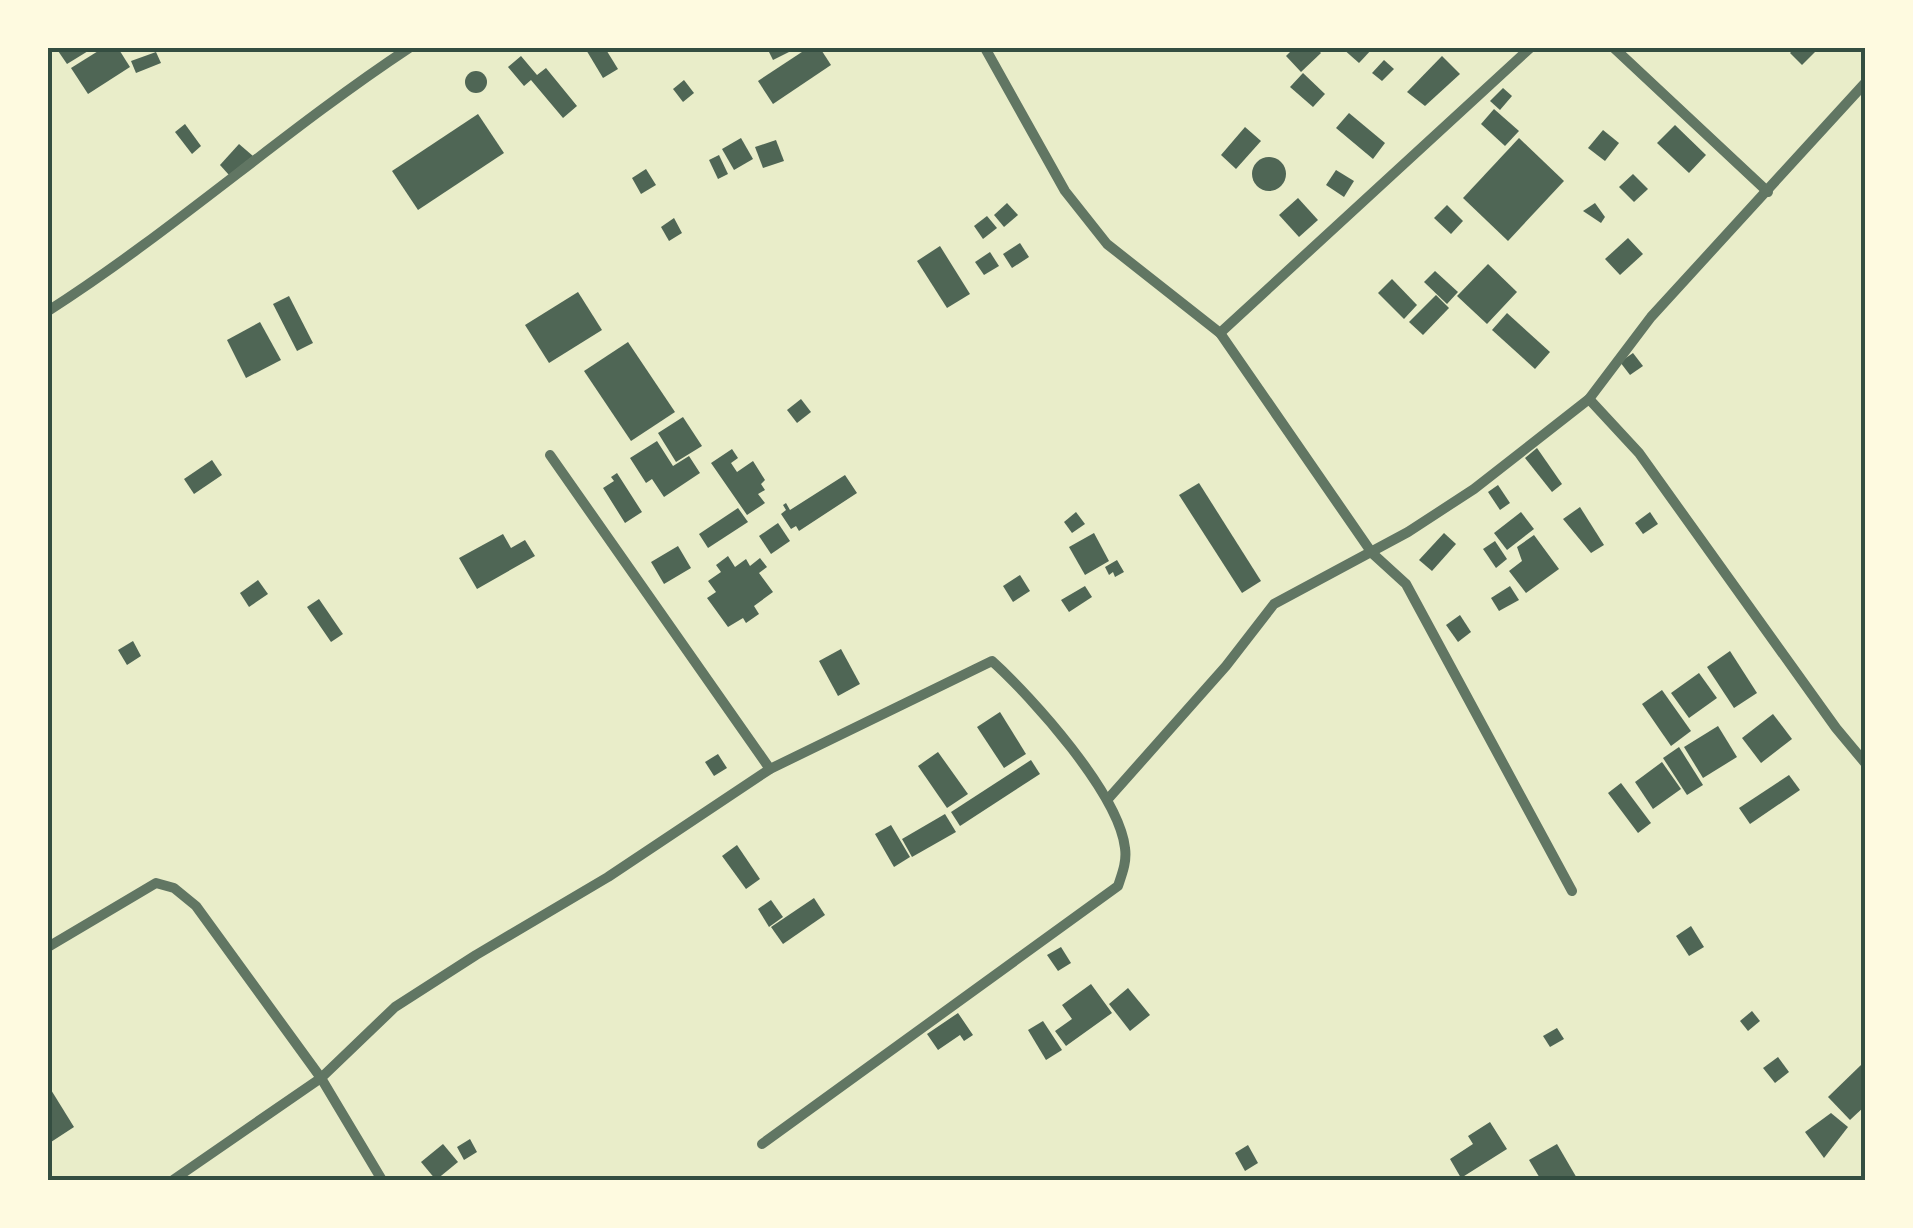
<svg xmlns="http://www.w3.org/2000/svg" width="1913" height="1228" font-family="'Zilla Slab',serif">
	<rect width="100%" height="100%" fill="#e9edc9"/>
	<g fill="#4f6655">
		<path d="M56,48H93L67,64Z"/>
		<path d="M103,48H118L130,67L88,94L71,68Z"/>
		<path d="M585,48H605L618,69L603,78Z"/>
		<path d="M767,48H789L791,51L773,60Z"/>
		<path d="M808,48H820L831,65L773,104L758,81Z"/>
		<path d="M1294,48H1316L1321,53L1301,72L1286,56Z"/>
		<path d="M1342,48H1373L1359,63Z"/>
		<path d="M1795,48H1814L1817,50L1802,65L1790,53Z"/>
		<path d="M156,52L161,63L136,73L131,61Z"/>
		<path d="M521,56L537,75L546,68L577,106L563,118L531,80L524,86L508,67Z"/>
		<path d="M1442,56L1460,74L1425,106L1407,92Z"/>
		<path d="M1384,60L1394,69L1382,81L1372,73Z"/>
		<circle cx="476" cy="82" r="11"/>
		<path d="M1303,73L1325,94L1313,107L1290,87Z"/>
		<path d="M684,80L694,93L683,102L673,89Z"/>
		<path d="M1503,88L1512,96L1500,110L1490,101Z"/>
		<path d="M1494,109L1519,131L1505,146L1481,124Z"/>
		<path d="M1349,113L1385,143L1373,159L1336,128Z"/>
		<path d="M478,114L504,153L418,210L392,171Z"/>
		<path d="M185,124L201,146L192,154L175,132Z"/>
		<path d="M1675,125L1706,155L1689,173L1657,143Z"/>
		<path d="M1245,127L1261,141L1236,169L1221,155Z"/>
		<path d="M1603,130L1619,143L1605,161L1588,148Z"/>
		<path d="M741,138L753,159L734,170L722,149Z"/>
		<path d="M1519,138L1564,181L1508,241L1463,198Z"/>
		<path d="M776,140L784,161L763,168L755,147Z"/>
		<path d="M239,144L253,156L229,175L220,165Z"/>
		<path d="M719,155L728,174L718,179L709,160Z"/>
		<circle cx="1269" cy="174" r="17"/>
		<path d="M646,169L656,185L641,194L632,178Z"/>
		<path d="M1336,170L1354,181L1344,197L1326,185Z"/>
		<path d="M1633,174L1648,189L1634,202L1619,187Z"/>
		<path d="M1298,198L1318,220L1299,237L1279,215Z"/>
		<path d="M1007,203L1018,215L1004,227L994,215Z"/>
		<path d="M1595,203L1605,217L1601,223L1583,211Z"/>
		<path d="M1447,205L1463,221L1451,234L1434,218Z"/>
		<path d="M987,216L997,228L983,239L974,226Z"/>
		<path d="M674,218L682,233L669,241L661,227Z"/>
		<path d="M1628,238L1643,254L1620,275L1605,259Z"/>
		<path d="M1020,243L1029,257L1012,268L1003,254Z"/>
		<path d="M940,246L970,294L947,308L917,261Z"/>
		<path d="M990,252L999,266L984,275L975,262Z"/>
		<path d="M1488,264L1517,292L1487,324L1457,296Z"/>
		<path d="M1435,271L1458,292L1447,304L1424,282Z"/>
		<path d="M1392,279L1417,305L1404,319L1378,293Z"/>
		<path d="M578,292L602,330L549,363L525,325Z"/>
		<path d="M1436,295L1449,308L1423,335L1409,322Z"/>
		<path d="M289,296L313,343L297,351L273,304Z"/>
		<path d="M1507,313L1550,352L1535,369L1492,330Z"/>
		<path d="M260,322L281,360L246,378L227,340Z"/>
		<path d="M628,342L675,412L631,441L584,371Z"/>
		<path d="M1633,353L1643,366L1630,375L1620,362Z"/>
		<path d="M801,399L811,412L797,423L787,410Z"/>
		<path d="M683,417L702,446L676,462L658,433Z"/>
		<path d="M657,441L673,466L689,456L700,473L664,497L652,479L646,483L630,458Z"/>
		<path d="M1537,448L1562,484L1552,492L1525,458Z"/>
		<path d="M732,449L738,458L731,463L737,472L753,461L765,480L761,484L765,490L758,494L765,503L747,515L711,463Z"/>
		<path d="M212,460L222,475L194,494L184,479Z"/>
		<path d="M617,473L642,512L625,523L603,488L614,481L611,477Z"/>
		<path d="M845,475L857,493L799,531L796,526L791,529L781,514L786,510L783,505L786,503L790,510Z"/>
		<path d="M1199,483L1261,581L1242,593L1179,495Z"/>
		<path d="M1498,485L1510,503L1500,510L1488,492Z"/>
		<path d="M1580,507L1604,545L1591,553L1563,519Z"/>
		<path d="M738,508L748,522L708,548L699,534Z"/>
		<path d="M1076,512L1085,524L1072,533L1064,522Z"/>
		<path d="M1521,512L1534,529L1507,550L1494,533Z"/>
		<path d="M1650,512L1658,524L1643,534L1635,523Z"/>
		<path d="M778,523L790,541L771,554L759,536Z"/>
		<path d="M1094,533L1109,561L1085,575L1069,547Z"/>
		<path d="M1444,533L1456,544L1432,571L1419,560Z"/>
		<path d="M503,534L511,548L525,540L535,556L477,589L459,558Z"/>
		<path d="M1534,535L1559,569L1526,593L1509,571L1522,561L1517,547Z"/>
		<path d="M1495,541L1507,559L1496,568L1483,549Z"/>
		<path d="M678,546L691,568L664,584L651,562Z"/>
		<path d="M728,556L735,567L746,559L750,566L760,558L767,567L759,573L773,592L754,606L759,614L746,623L743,618L728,627L707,598L716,592L708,581L721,572L716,565Z"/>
		<path d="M1117,560L1124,572L1115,577L1113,572L1109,575L1105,567Z"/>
		<path d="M1020,575L1030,591L1013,602L1003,586Z"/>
		<path d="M258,580L268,594L249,607L240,593Z"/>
		<path d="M1085,586L1092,597L1069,612L1061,600Z"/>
		<path d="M1510,586L1519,600L1499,611L1491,598Z"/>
		<path d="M319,599L343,634L331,642L307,607Z"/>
		<path d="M1460,615L1471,632L1458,642L1446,625Z"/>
		<path d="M133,641L141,656L127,665L118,650Z"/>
		<path d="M841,649L860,684L838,696L819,661Z"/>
		<path d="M1730,651L1757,693L1734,708L1707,667Z"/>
		<path d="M1699,673L1717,698L1689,718L1671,693Z"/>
		<path d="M1662,690L1691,731L1671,746L1642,704Z"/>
		<path d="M1000,712L1026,754L1004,768L977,727Z"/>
		<path d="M1773,714L1792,739L1761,763L1742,738Z"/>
		<path d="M1718,726L1737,757L1703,778L1684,747Z"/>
		<path d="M1679,747L1703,785L1687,795L1663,758Z"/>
		<path d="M938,752L968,794L947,808L918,766Z"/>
		<path d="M718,754L727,768L714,776L705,762Z"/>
		<path d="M1031,760L1040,774L960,826L951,812Z"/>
		<path d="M1662,762L1681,789L1653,809L1635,782Z"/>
		<path d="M1789,775L1800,790L1750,824L1739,808Z"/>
		<path d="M1621,783L1651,823L1638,833L1608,793Z"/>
		<path d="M945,814L956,832L912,857L902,839Z"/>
		<path d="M891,825L910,857L894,867L875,834Z"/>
		<path d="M737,845L760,879L746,889L722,856Z"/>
		<path d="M814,898L825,915L783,944L771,927Z"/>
		<path d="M771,900L783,917L769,927L758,909Z"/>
		<path d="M1691,926L1704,947L1689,956L1676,936Z"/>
		<path d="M1061,947L1071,963L1058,971L1047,955Z"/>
		<path d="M1091,984L1112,1013L1066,1046L1055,1031L1072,1019L1062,1005Z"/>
		<path d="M1128,988L1150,1015L1130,1031L1109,1004Z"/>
		<path d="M1752,1011L1760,1021L1748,1031L1740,1021Z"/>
		<path d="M958,1013L973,1035L964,1041L960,1035L938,1050L927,1034Z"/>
		<path d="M1043,1021L1062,1050L1046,1060L1028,1030Z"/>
		<path d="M1557,1028L1564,1039L1550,1047L1543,1036Z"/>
		<path d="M1778,1057L1789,1072L1775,1083L1763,1068Z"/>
		<path d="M1862,1064L1866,1067V1105L1850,1120L1828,1097Z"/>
		<path d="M48,1085L74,1127L48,1144Z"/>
		<path d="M1831,1113L1848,1127L1824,1158L1805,1132Z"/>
		<path d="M1490,1122L1507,1149L1461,1178L1450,1159L1473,1144L1468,1136Z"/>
		<path d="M470,1139L477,1152L464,1160L457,1147Z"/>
		<path d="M443,1144L458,1162L436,1180L421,1162Z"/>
		<path d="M1557,1144L1578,1180H1541L1529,1160Z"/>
		<path d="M1248,1145L1258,1163L1245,1171L1235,1153Z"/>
	</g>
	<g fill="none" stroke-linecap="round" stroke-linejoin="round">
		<g stroke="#617663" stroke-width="10">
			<path d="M985,48L1065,191L1107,244L1220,333L1372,553L1406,584L1572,891"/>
			<path d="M1614,48L1768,192"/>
			<path d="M48,311C173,231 285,130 409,48"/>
			<path d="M1220,333L1530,48"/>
			<path d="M1589,399L1639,453L1836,728L1866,764"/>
			<path d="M550,455L770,769"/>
			<path d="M1108,799L1226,666L1274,604L1408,532L1474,489L1589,399L1651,317L1866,82"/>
			<path d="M48,947L156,883L174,888L196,906L321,1078L382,1180"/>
			<path d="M173,1180L321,1078L395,1007L476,955L608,877L770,769L992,661C1032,697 1119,794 1125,848C1127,862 1122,874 1118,886L762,1144"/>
		</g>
	</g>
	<rect width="1913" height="1228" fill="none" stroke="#fefae0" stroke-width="100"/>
	<rect x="50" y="50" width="1813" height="1128" fill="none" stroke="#344e41" stroke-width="4"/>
</svg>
